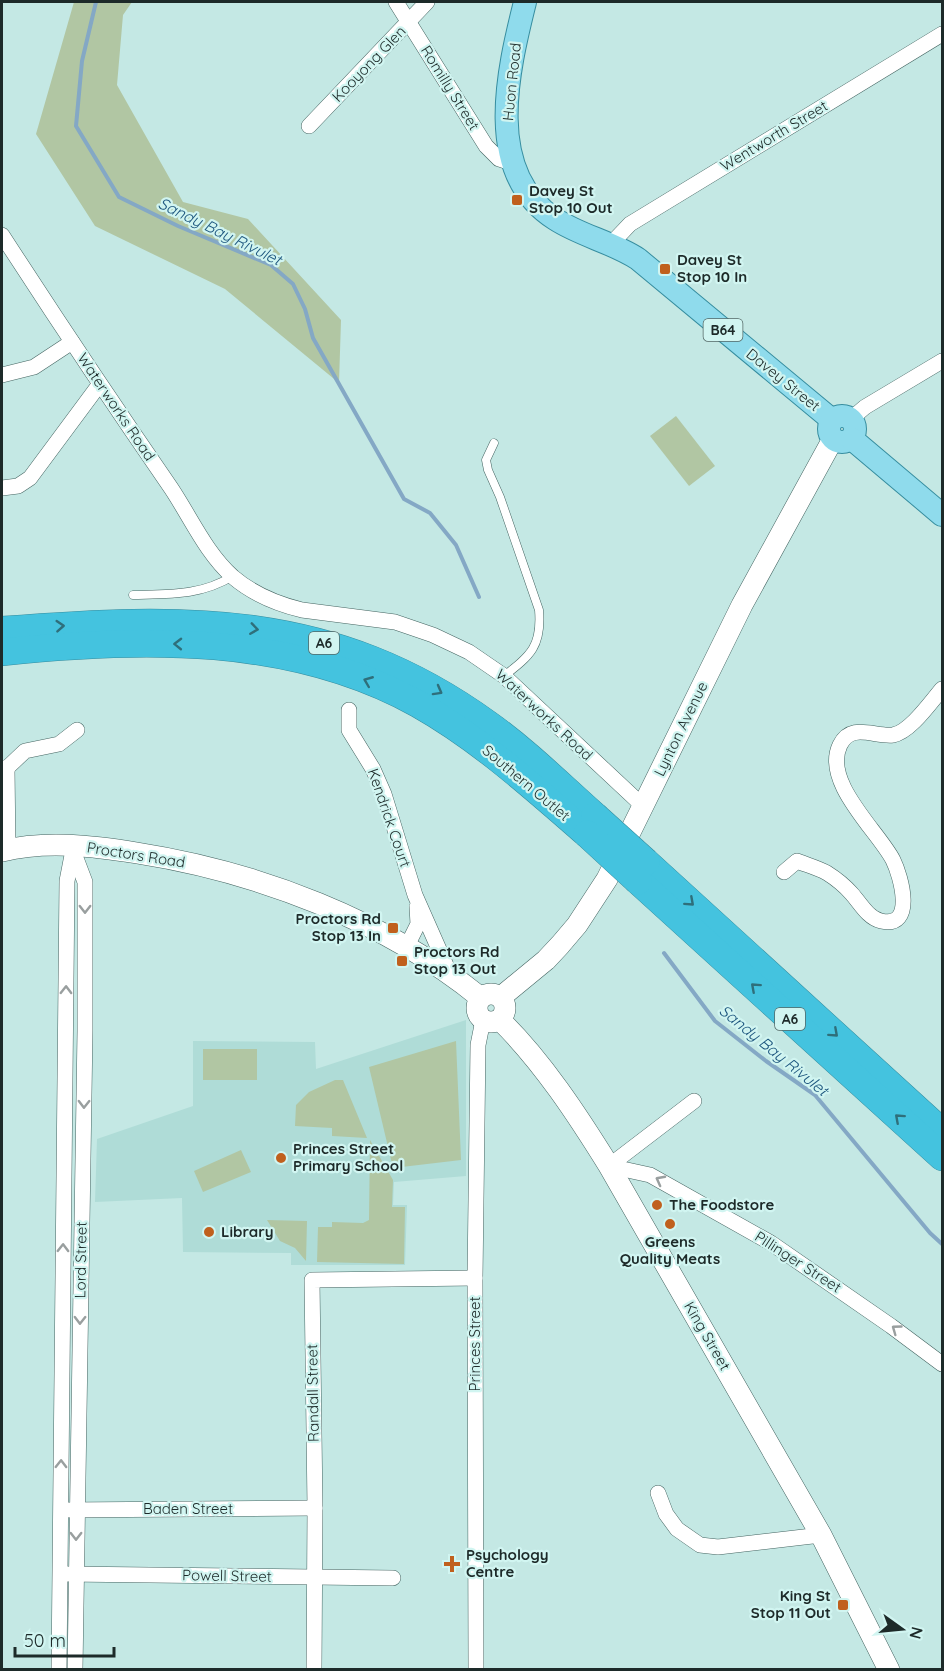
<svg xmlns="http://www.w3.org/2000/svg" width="944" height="1671" font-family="Quicksand,sans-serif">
	<rect width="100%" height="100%" fill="#c4e8e4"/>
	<path fill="#afdcd7" d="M466,1020V1176L394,1182L393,1205H407L405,1265H291V1253L183,1252L182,1198L95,1202L97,1139L193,1106V1041L315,1042L316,1069Z"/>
	<g fill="#b1c6a3">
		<path d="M74,2H132L123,15L117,85L183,202L248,219L341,320L339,383L225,289L95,226L36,134Z"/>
		<path d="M676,416L715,466L689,486L650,436Z"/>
		<path d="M456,1041L461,1160L393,1168L369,1067Z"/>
		<rect x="203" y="1049" width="54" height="31"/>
		<path d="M335,1080H343L367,1138L332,1136V1128L295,1126L296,1105L309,1092Z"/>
		<path d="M370,1140L393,1180L392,1207H405L404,1264L317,1262L318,1227H332V1222L363,1223L369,1220Z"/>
		<path d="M241,1150L251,1172L203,1192L194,1171Z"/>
		<path d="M267,1220L307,1221L306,1261L295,1248L280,1241Z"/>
	</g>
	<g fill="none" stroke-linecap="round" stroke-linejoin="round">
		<g stroke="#84a8c5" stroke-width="4">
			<path d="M96,2L82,61L76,126L119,197L178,226L271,265L293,284L305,309L313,338L404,499L430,513L456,545L479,597"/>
			<path d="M664,953L715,1021L766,1061L815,1095L930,1233L942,1244"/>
		</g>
		<g stroke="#446461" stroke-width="9">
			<g id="lane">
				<path d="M494,443L486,460L488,470L500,497L539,610C542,646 531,655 504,676"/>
				<path d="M133,595C169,594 200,596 233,576"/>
			</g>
		</g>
		<g stroke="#446461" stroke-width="16">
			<g id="street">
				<path d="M396,2L486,146L499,159L514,164"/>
				<path d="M309,126L427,2"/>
				<path d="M2,235C57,320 113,404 171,488C191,518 206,553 233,577C253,594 277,604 302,610L395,622L433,635L469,652L504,676L643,806"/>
				<path d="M611,244L630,224L942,34"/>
				<path d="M2,375L34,367L72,342"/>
				<path d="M851,419L865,407L942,361"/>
				<path d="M2,488L18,486L30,478L99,385"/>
				<path d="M349,710V730L373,769L384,794L415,895L449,972"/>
				<path d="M2,768H7L8,850"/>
				<path d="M7,768L25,751L59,744L77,730"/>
				<path d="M74,853L85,882V1031L75,1670"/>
				<path d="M784,872L797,861C807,865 818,868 827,873C835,878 845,886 852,894C860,903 868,918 881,921C916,929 901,876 893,860C878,831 822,782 840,745C851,722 874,737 893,735C910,732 930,703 942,689"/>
				<path d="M406,948L418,924L417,907"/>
				<path d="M609,1166L650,1175L771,1243L891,1326L942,1364"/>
				<path d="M609,1166L694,1101"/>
				<path d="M658,1493L666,1514L677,1529L700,1545L718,1547L821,1535"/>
				<path d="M66,1510L315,1508"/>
				<path d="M66,1574L393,1578"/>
				<path d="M59,1670L67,881L74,845"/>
				<path d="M314,1670L315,1508L312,1280L475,1278"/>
				<path d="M476,1670L475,1278L478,1045L483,1020"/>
			</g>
		</g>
		<g stroke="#446461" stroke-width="22">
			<g id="secondary">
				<path d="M2,851C46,840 93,846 137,853C258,872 385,920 481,998"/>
				<circle cx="491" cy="1008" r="14"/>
				<path d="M501,997L546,960L560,945L577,925L607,879L742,605L833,439"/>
				<path d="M500,1020C542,1061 578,1116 609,1166L821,1535L889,1670"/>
			</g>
		</g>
		<g stroke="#368d9f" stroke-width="24">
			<g id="primary">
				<path d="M525,2C508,70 483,173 555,219C581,236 612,242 638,259L832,420"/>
				<circle cx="842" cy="429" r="13"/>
				<path d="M852,439L942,515"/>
			</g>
		</g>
		<g stroke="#368d9f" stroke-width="28">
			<g id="highway">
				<path d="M2,630C185,616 332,611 488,724C526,751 560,785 595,816"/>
				<path d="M2,652C141,637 292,634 418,704C480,739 533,787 587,834"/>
				<path d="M646,862L942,1132"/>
				<path d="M638,881L942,1157"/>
			</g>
		</g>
		<use href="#lane" stroke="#fff" stroke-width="8"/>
		<use href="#street" stroke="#fff" stroke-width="15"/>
		<use href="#secondary" stroke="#fff" stroke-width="21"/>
		<use href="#primary" stroke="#8fdbec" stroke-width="22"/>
		<use href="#highway" stroke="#44c3df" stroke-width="27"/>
		<g stroke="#368d9f" stroke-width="28" stroke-linecap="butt">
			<g id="highway-bridge">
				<path d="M595,816L646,862"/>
				<path d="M587,834L638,881"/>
			</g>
		</g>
		<use href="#highway-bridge" stroke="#44c3df" stroke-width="27"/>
	</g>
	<defs><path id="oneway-chevron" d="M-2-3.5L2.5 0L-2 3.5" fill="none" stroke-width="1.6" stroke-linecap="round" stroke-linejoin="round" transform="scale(1.5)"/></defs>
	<g stroke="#2f6f7b">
		<use href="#oneway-chevron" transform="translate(60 626) rotate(-4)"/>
		<use href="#oneway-chevron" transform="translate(254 629) rotate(8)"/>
		<use href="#oneway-chevron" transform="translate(178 644) rotate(-179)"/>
		<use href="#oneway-chevron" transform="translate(368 681) rotate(-158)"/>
		<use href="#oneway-chevron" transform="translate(438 691) rotate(29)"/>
		<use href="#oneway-chevron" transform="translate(690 902) rotate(42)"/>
		<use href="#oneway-chevron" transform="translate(755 987) rotate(-138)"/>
		<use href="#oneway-chevron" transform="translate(834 1033) rotate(42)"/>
		<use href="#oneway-chevron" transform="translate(899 1118) rotate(-138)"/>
	</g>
	<g stroke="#999f9f">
		<use href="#oneway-chevron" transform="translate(85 909) rotate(90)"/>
		<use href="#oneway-chevron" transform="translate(66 990) rotate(-89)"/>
		<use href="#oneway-chevron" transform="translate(84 1104) rotate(91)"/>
		<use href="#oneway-chevron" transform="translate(660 1180) rotate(-152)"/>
		<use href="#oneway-chevron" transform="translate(63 1248) rotate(-89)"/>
		<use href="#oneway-chevron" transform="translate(80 1320) rotate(91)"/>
		<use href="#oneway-chevron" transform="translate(896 1329) rotate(-144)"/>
		<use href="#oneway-chevron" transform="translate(61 1464) rotate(-89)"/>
		<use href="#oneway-chevron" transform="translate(76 1536) rotate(90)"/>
	</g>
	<g fill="#c0601d" stroke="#d1f5f1" stroke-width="2">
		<rect x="511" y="194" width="12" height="12" rx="3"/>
		<rect x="659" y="263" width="12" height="12" rx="3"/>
		<rect x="387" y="922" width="12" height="12" rx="3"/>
		<rect x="396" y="955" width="12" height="12" rx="3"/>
		<circle cx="281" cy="1158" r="6"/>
		<circle cx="657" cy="1205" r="6"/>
		<circle cx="670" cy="1224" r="6"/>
		<circle cx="209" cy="1232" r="6"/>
		<path d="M449 1555h6v6h6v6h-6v6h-6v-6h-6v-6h6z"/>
		<rect x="837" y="1599" width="12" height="12" rx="3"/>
	</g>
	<g text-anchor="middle" stroke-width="4.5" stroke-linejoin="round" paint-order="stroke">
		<g fill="#d1f5f1" stroke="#536765" stroke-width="1.5">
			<rect x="703.5" y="319" width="39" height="22" rx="4.5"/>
			<rect x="309" y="632" width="30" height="22" rx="4.5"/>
			<rect x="775" y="1008" width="30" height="22" rx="4.5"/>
		</g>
		<g font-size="14" font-weight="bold" fill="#1d2a29">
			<text x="723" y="335">B64</text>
			<text x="324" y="648">A6</text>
			<text x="790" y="1024">A6</text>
		</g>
		<g font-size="15" fill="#1d2a29" stroke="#d1f5f1">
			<text transform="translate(369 64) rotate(-46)" y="5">Kooyong Glen</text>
			<text transform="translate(512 82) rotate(-84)" y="5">Huon Road</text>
			<text transform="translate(450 88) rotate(58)" y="5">Romilly Street</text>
			<text transform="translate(774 136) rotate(-31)" y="5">Wentworth Street</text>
			<text transform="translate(783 380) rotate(39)" y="5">Davey Street</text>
			<text transform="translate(116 407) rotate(56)" y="5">Waterworks Road</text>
			<text transform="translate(544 715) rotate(43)" y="5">Waterworks Road</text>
			<text transform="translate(681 729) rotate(-64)" y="5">Lynton Avenue</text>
			<text transform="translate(526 783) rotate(40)" y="5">Southern Outlet</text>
			<text transform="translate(389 818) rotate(71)" y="5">Kendrick Court</text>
			<text transform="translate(136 855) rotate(9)" y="5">Proctors Road</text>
			<text transform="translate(81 1260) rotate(-89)" y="5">Lord Street</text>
			<text transform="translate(798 1262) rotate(33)" y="5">Pillinger Street</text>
			<text transform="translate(707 1336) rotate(60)" y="5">King Street</text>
			<text transform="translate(475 1344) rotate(-90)" y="5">Princes Street</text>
			<text transform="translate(313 1393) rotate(-91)" y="5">Randall Street</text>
			<text x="188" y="1514">Baden Street</text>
			<text transform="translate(227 1576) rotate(1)" y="5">Powell Street</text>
		</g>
		<g font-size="15" font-weight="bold" fill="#1d2a29" stroke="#d1f5f1" text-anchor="start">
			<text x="529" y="196">Davey St<tspan x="529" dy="17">Stop 10 Out</tspan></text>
			<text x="677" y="265">Davey St<tspan x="677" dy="17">Stop 10 In</tspan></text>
			<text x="381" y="924" text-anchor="end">Proctors Rd<tspan x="381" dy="17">Stop 13 In</tspan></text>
			<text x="414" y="957">Proctors Rd<tspan x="414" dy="17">Stop 13 Out</tspan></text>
			<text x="293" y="1154">Princes Street<tspan x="293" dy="17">Primary School</tspan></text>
			<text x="669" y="1210">The Foodstore</text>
			<text x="221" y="1237">Library</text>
			<text x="670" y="1247" text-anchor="middle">Greens<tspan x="670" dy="17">Quality Meats</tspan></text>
			<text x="466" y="1560">Psychology<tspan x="466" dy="17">Centre</tspan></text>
			<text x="831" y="1601" text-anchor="end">King St<tspan x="831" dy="17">Stop 11 Out</tspan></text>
		</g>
		<g font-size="16" font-style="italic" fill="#1d567e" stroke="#d1f5f1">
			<text transform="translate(220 231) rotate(26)" y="6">Sandy Bay Rivulet</text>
			<text transform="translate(774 1050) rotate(39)" y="6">Sandy Bay Rivulet</text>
		</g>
	</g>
	<rect width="944" height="1671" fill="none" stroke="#1d2a29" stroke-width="6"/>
	<g transform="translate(902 1629) rotate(105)" stroke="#d1f5f1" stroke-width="4.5" paint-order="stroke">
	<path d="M0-4.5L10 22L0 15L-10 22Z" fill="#1d2a29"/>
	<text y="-9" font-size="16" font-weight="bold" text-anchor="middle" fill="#1d2a29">N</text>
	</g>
	<path d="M15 1647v9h99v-9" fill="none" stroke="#1d2a29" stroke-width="3"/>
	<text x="24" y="1647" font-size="18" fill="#1d2a29" stroke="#d1f5f1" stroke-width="4.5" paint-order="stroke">50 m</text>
</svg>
